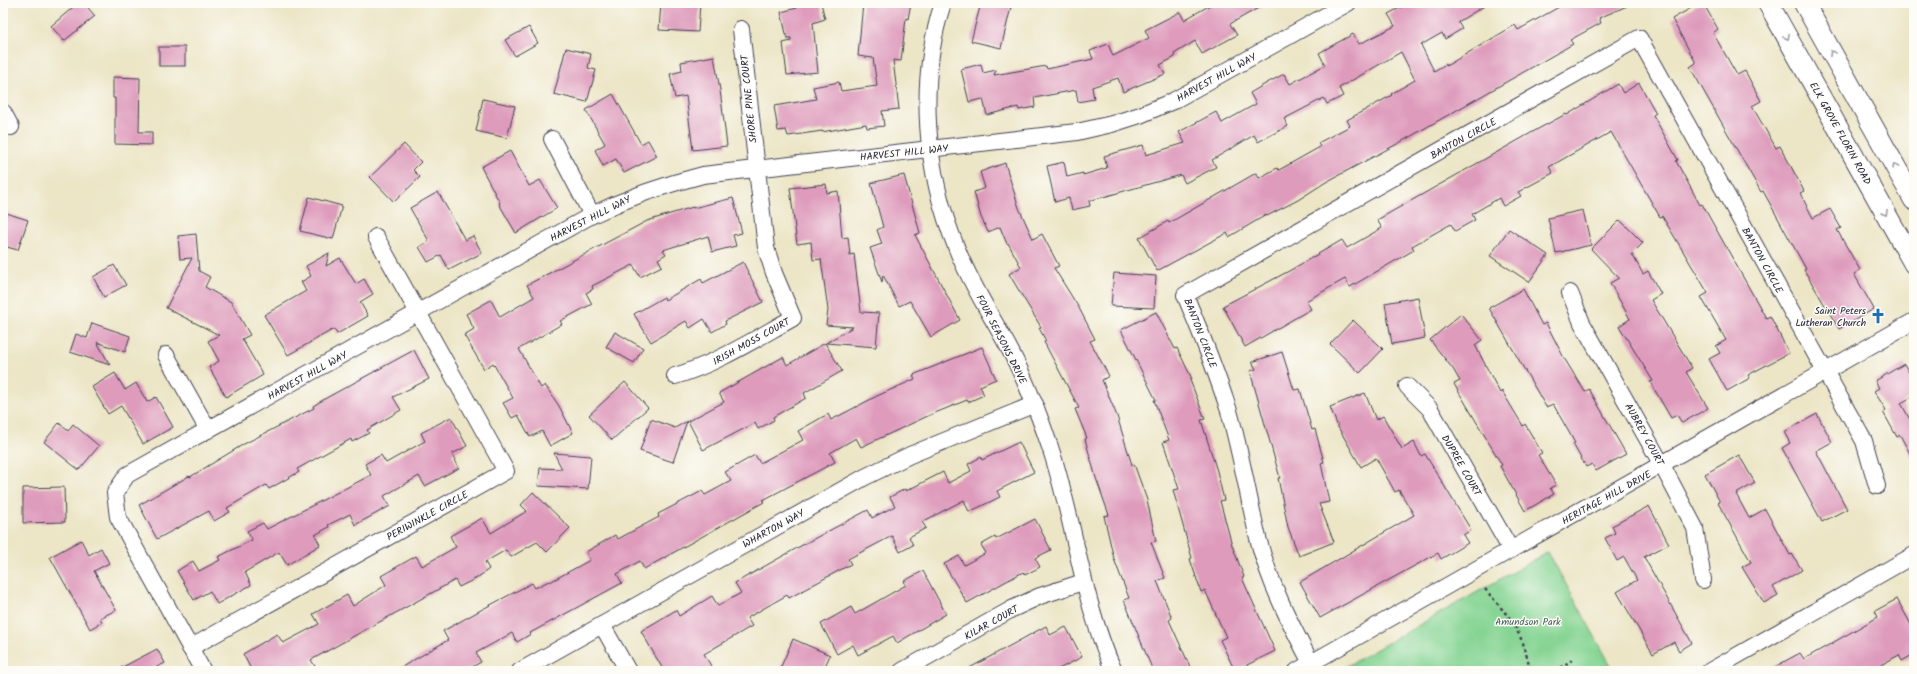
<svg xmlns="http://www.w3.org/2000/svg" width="1917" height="674" font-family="Kalam,sans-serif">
	<rect width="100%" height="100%" fill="#fdfcf7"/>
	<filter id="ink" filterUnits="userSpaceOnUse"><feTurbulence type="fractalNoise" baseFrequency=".025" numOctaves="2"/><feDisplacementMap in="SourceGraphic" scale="8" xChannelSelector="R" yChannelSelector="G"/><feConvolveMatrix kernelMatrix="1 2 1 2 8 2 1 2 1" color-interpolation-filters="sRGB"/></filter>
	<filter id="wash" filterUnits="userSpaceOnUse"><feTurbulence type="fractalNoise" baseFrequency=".012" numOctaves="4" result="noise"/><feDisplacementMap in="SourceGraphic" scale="16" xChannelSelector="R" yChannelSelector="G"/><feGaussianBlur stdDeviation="0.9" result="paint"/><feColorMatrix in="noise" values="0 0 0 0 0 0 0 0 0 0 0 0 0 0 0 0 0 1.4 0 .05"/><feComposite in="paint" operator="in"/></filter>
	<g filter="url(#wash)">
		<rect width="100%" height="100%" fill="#ece5c6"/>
		<path fill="#85d493" stroke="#547b67" d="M1548,552L1614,671H1338Z"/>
		<g id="blocks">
			<g fill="#de9bbc">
				<path d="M78,3H84L95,16L64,41L51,26Z"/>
				<path d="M661,3H700L698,32L659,30Z"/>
				<path d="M795,3H821L825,19L813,23L818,72L787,75L783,43L791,41V38H787L781,12L797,8Z"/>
				<path d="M863,3H911L908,19L906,18L901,61L893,60L899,109L882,111L884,126L867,128L866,124L822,132V131L788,136L786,130L778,131L774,106L816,99L813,87L839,82L841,91L877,86L873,58L858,56Z"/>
				<path d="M981,3H1012L1001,48L971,41Z"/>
				<path d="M1214,3H1267L1230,24L1237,35L1202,54L1195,41L1174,54L1175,57L1160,65L1165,74L1123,92L1118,78L1092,87L1094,99L1078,102L1076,90L1034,98L1035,107L1019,110L1018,107L987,115L983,99L969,102L961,69L981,64L983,73L996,70L994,75L1046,66L1047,69L1093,59L1090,51L1108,44L1113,56L1149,38L1145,30L1180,12L1184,20Z"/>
				<path d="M1409,3H1489L1458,22L1462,29L1445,39L1442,33L1421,45L1434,71L1446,64V66L1515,25L1518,30L1566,3H1634L1599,18L1601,23L1570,40L1573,44L1399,143L1326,182L1298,200L1267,216L1266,215L1229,237L1227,233L1157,271L1139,238L1168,221L1169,223L1256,173L1259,178L1277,168L1279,170L1320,147L1318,143L1350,126L1347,120L1392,95L1391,94L1415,80L1401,52L1339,88L1343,96L1327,104L1324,98L1284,119L1288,126L1258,142L1254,135L1212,160L1216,167L1185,183L1181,175L1089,201L1090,206L1072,210L1069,198L1055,202L1047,166L1064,162L1067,177L1083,173V175L1107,168L1104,156L1143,145L1146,155L1185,143L1179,132L1216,112L1222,123L1256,104L1250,93L1267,83L1284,74L1290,84L1325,65L1319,53L1353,34L1359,44L1395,26L1388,14Z"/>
				<path d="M1700,3H1703L1718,29L1713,33L1737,75L1745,71L1761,101L1752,106L1776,148L1780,146L1804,191L1800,193L1813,218L1830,209L1841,228L1837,230L1860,270L1854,274L1874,309L1839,329L1804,270L1806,269L1763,191L1761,192L1690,67L1696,63L1672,19Z"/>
				<path d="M529,27L538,43L515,56L505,40Z"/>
				<rect x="159" y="47" width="26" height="19"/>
				<path d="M566,48L591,54L588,68L596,70L587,102L554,94Z"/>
				<path d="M714,56L720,90L727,146L693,150L686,96L675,98L670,74L682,71L681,62Z"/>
				<path d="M113,77L140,78L139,132H152V145L115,144V98H113Z"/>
				<path d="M1639,83L1656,113L1653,115L1678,160L1676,161L1700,205L1702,204L1766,318L1770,316L1789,353L1748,375L1750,378L1727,391L1709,359L1720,353L1716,346L1726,340L1701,297L1708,293L1662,216L1660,217L1611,132L1549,167L1553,173L1518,192L1521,196L1503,206L1499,198L1472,214L1475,220L1455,231L1451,224L1412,246L1414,250L1350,287L1345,279L1306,301L1311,309L1245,347L1223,306L1289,271L1342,240L1347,248L1382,228L1377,220L1538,129L1566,114L1567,115L1618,84L1623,93Z"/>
				<path d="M613,94L641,144L648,140L657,156L624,173L616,159L603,166L595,150L605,144L586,110Z"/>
				<path d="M483,99L515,106L507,138L476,131Z"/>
				<path d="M404,144L421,162L413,170L420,177L394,202L370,177Z"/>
				<path d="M510,151L529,186L540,180L557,208L516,233L499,204L500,203L481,167Z"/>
				<path d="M1005,163L1019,208L1033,239L1042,234L1059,266L1054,268L1079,308L1095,339L1090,341L1109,376L1102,380L1117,416L1132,465L1134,464L1147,500L1156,541L1151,542L1165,578L1157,581L1172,618L1169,620L1192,671H1153L1124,600L1129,598L1114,559L1104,516L1109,515L1096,478L1085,439L1087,438L1075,409L1079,408L1044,342L1046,341L1039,328L1041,327L1009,274L1021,267L1008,243L1007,244L1000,227L988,232L981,217L974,192L985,188L980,172Z"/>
				<path d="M904,175L920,233L915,235L960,320L931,337L910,301L899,306L883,275L882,282L870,248L882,244L877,230L883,227L871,183Z"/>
				<path d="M826,184L827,193L838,191L842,238L848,237L850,255L854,254L861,312L879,313L876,347L826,343L853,327L826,325L828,310L821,259L813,260L811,242L797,244L790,188Z"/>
				<path d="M438,192L465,240L473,236L482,253L449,270L441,255L428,262L419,247L429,241L410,208Z"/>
				<path d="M309,197L342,206L333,239L300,231Z"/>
				<path d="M733,198L742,233L733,235L736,246L712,252L708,236L663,250L666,254L658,259L662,266L640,277L633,265L592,286L593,289L586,293L592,304L560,321L562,324L519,349L541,388L545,385L559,406L573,433L550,446L542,431L530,437L518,415L512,418L503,403L513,398L493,363L484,369L464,335L474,329L466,314L491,300L500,317L534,297L527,285L647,221L693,207V208Z"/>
				<path d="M1583,210L1591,245L1556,253L1548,218Z"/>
				<path d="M3,212L28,220L18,250L3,246Z"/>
				<path d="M1620,220L1643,243L1632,254L1643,274L1648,271L1661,294L1651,300L1692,368L1686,372L1708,408L1682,423L1677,415L1671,418L1650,382L1653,381L1619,326L1630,319L1610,283L1619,278L1591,249Z"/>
				<path d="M1509,229L1548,255L1529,282L1490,256Z"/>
				<path d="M196,234L199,271L210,277L205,287L231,302L250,335L242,339L263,375L226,397L209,367L219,361L208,341L219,335L166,308L192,258L180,259L178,236Z"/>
				<path d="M329,253L326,266L340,258L356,284L364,279L373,294L360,302L368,316L337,334L334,329L288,355L264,315L306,291L301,282L311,276L306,266Z"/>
				<path d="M743,262L763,302L725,321L726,324L712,332L704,319L690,328L686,321L651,342L634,314L664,297L665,300L701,279L703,283Z"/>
				<path d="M114,265L126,285L104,297L93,277Z"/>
				<path d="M1114,273L1156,276L1154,308L1111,306Z"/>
				<path d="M1523,289L1542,325L1546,323L1564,358L1585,392L1589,389L1626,454L1596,471L1592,464L1586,467L1573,444L1575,443L1553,404L1546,407L1489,308Z"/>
				<path d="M1418,297L1425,338L1392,344L1385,303Z"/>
				<path d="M1156,312L1175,349L1177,348L1192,379L1190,380L1205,419L1201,420L1217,471L1224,500L1220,501L1232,545L1244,577L1242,578L1275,651L1235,671L1220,640L1226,637L1205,590L1201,592L1190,559L1192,558L1173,490L1179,489L1163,442L1169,440L1154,400H1156L1121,330Z"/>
				<path d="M1461,314L1482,340L1475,345L1500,393L1502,391L1523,426L1525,424L1542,453L1538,455L1556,485L1550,488L1554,494L1525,511L1500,466L1502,465L1454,384L1460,381L1453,369L1430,340Z"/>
				<path d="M1353,320L1383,349L1360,373L1330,344Z"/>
				<path d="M92,323L130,336L125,352L97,342L110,365L70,352L76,334L87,338Z"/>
				<path d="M615,332L643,348L634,363L606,347Z"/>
				<path d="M825,343L842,371L804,393L806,398L773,417L774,420L758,429L755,423L703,450L688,421L724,402L719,393L783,357L787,365Z"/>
				<path d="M982,347L996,379L980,386L984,395L968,402L967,400L930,415L861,447L856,438L830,453L835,462L763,500L764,502L644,569L640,561L617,574L622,583L530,633L531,634L517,642L512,633L476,653L481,662L465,671H395L448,640L443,631L479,611L532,583L535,588L549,581L550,582L590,560L586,552L615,535L618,539L659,517L658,514L702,491L705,495L731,481L725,472L755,455L760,463L803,440L798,431L828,414L831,420L877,396L915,379L913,375Z"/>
				<path d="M414,350L429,379L393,397L401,410L367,430L369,433L352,442L351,439L297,469L299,472L269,489L266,485L227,508L230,512L214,521L209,511L157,539L139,505L189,476L190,477L244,444L314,408L313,406L328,397Z"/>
				<path d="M1282,352L1294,390L1300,389L1312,430L1315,429L1324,462L1321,463L1329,502L1319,504L1334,542L1299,556L1288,527L1278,478H1280L1250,371L1256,369L1252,362Z"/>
				<path d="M1904,364L1914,381V396L1901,403L1914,427V461L1900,435L1897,437L1883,412L1886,410L1874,391L1879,388L1875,381Z"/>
				<path d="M115,373L125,390L136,383L147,402L156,397L173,427L143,444L121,406L108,414L92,387Z"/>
				<path d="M625,382L648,408L612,440L589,415Z"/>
				<path d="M1365,393L1376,420L1383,416L1402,449L1414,442L1421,456L1425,454L1471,530L1463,535L1468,543L1441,559L1438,553L1320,618L1300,582L1414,515L1399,490L1395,492L1376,458L1361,467L1338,427L1330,407Z"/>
				<path d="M1817,414L1832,442L1816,451L1847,509L1822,522L1782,448L1790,443L1784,432Z"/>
				<path d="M451,417L467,446L452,454L459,468L425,486L419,476L384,496L390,506L355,525L350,514L328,525L329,527L315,535L320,545L287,565L279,552L245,572L251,585L217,604L210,591L194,600L177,571L193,561L199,571L220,560L218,557L252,540L247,531L263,523L267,529L371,475L365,464L381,455L386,463L425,441L421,433Z"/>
				<path d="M651,419L675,428L687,421L673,462L640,451Z"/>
				<path d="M59,423L68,431L73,424L99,446L79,470L44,442Z"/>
				<path d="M1019,442L1034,472L997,491L1000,497L969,512L964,500L922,522L926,528L909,537L913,545L900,552L892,536L848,559L851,564L789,598L787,595L747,618L752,626L704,654L714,671H664L641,631L676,610L679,616L712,596L718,606L741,593L735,583L806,543L868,510L872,518L895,506L890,497L905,489L906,491L943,472L948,483L971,471L968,464L981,457L982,460Z"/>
				<path d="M554,453L591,456L588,489L538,486L540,468L562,469Z"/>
				<path d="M1739,455L1755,483L1736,494L1749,518L1765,509L1790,555L1792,554L1802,570L1773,587L1778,595L1764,603L1742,567L1751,562L1718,503L1720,502L1705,474Z"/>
				<path d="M64,487L65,522L23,523V488Z"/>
				<path d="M533,492L570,528L547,552L537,542L511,557L506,550L485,562L489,569L477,578L459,587L455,580L311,660L318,671H252L243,654L277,634L283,643L319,624L313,614L347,595L353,606L386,585L381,576L416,556L422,566L456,547L450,536L482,518L491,533L527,511L521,505Z"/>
				<path d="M1649,506L1669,544L1644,557L1692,643L1679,651L1674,642L1653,654L1617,592L1637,580L1624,557L1617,561L1605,538L1615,533L1612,526Z"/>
				<path d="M1035,519L1051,550L1035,558L1040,567L1025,575L1023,572L967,603L944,564L959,556L964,565L986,553L981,545L995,537L996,539Z"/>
				<path d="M81,540L89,555L101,548L109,563L94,571L116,610L100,618L102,622L90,629L50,557Z"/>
				<path d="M923,571L946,614L897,643L893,636L858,655L853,645L837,654L821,624L851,607L855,614L906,585L904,581Z"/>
				<path d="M1897,599L1914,630V654L1902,661L1899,655L1870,671H1767L1800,653L1804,659L1878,617L1875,611Z"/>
				<path d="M1046,626L1050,635L1066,627L1082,657L1055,671H964Z"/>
				<path d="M793,639L830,655L823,671H779Z"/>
				<path d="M157,649L165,663L149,671H115Z"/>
			</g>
		</g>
	</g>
	<g filter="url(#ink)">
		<use href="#blocks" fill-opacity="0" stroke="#403f50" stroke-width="1"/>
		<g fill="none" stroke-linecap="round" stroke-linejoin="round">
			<g stroke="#403f50" stroke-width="18">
				<g id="minor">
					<path d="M943,3C917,83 925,172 957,249C971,285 993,318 1011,352C1027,383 1040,417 1051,450C1075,523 1082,601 1114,671"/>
					<path d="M3,112L11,127"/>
					<path d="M552,139L592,215"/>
					<path d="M1570,293L1582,323L1662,465L1695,528L1703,580"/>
					<path d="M166,355L208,430"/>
					<path d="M675,376C718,363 755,339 793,318L774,273L766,248L741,29"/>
					<path d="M1407,386L1430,409L1511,550"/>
					<path d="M602,625L628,671"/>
					<path d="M190,648L506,471L376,237"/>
					<path d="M1311,663C1290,623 1269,582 1258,538C1248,496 1241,453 1229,411C1216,371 1201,333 1185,295L1639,38L1864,441L1877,486"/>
					<path d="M203,671L118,517L115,493L127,475L592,215C629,197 663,185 703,175L1077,132L1112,124L1140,115L1173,101L1348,3"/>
					<path d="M520,671L865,477L910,455L1035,404"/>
					<path d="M902,671L1012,609L1040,596L1083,582"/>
					<path d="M1297,671L1914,321"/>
					<path d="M1710,671L1914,555"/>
				</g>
			</g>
			<g stroke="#403f50" stroke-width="22">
				<g id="major">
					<path d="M1768,3L1914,264"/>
					<path d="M1804,3L1914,200"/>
				</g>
			</g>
			<g stroke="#403f50" stroke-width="2.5" stroke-dasharray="3 3" stroke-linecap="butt">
				<path d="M1485,589L1513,622L1523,643L1531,671"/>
				<path d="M1555,671L1572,660"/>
			</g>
			<use href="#minor" stroke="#fff" stroke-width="16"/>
			<use href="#major" stroke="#fff" stroke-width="20"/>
		</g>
		<defs><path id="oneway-chevron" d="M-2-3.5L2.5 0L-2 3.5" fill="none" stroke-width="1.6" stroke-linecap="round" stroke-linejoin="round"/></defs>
		<g stroke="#9c9ca7">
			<use href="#oneway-chevron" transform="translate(1787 37) rotate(61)"/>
			<use href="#oneway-chevron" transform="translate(1832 53) rotate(-119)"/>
			<use href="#oneway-chevron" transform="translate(1895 166) rotate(-119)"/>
			<use href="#oneway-chevron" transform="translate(1885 213) rotate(61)"/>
		</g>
	</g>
	<defs>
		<g id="church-bare" transform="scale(1.2)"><path d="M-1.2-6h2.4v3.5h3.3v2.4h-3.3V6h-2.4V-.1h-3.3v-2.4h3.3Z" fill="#1f6fb2" stroke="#fdfcf7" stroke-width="2.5" paint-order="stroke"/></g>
	</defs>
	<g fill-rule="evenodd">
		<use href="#church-bare" x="1878" y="316"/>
	</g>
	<g text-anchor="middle" stroke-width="3" stroke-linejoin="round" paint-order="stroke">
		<g font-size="10" fill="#22223b" stroke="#fdfcf7">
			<text transform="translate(1216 77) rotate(-29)" y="4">HARVEST HILL WAY</text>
			<text transform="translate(748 99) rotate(-96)" y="4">SHORE PINE COURT</text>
			<text transform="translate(1841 133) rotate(61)" y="4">ELK GROVE FLORIN ROAD</text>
			<text transform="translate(1463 138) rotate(-29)" y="4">BANTON CIRCLE</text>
			<text transform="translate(904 152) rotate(-6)" y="4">HARVEST HILL WAY</text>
			<text transform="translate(590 218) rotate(-27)" y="4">HARVEST HILL WAY</text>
			<text transform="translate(1763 260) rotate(61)" y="4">BANTON CIRCLE</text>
			<text transform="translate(1201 333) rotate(69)" y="4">BANTON CIRCLE</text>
			<text transform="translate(1002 339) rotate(63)" y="4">FOUR SEASONS DRIVE</text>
			<text transform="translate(751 341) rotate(-29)" y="4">IRISH MOSS COURT</text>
			<text transform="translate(307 375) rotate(-29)" y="4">HARVEST HILL WAY</text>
			<text transform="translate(1645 434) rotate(61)" y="4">AUBREY COURT</text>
			<text transform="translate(1462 465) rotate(60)" y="4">DUPREE COURT</text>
			<text transform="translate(1606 497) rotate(-29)" y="4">HERITAGE HILL DRIVE</text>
			<text transform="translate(427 515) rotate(-29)" y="4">PERIWINKLE CIRCLE</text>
			<text transform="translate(773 528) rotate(-29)" y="4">WHARTON WAY</text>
			<text transform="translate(991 622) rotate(-29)" y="4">KILAR COURT</text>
		</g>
		<g font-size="10" fill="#22223b" stroke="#fdfcf7" text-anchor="end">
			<text x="1866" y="314">Saint Peters<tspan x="1866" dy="12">Lutheran Church</tspan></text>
		</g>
		<g font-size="10" fill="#45605a" stroke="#fdfcf7">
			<text x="1528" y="625">Amundson Park</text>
		</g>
	</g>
	<rect width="1917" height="674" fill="none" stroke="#fdfcf7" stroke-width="16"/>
</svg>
